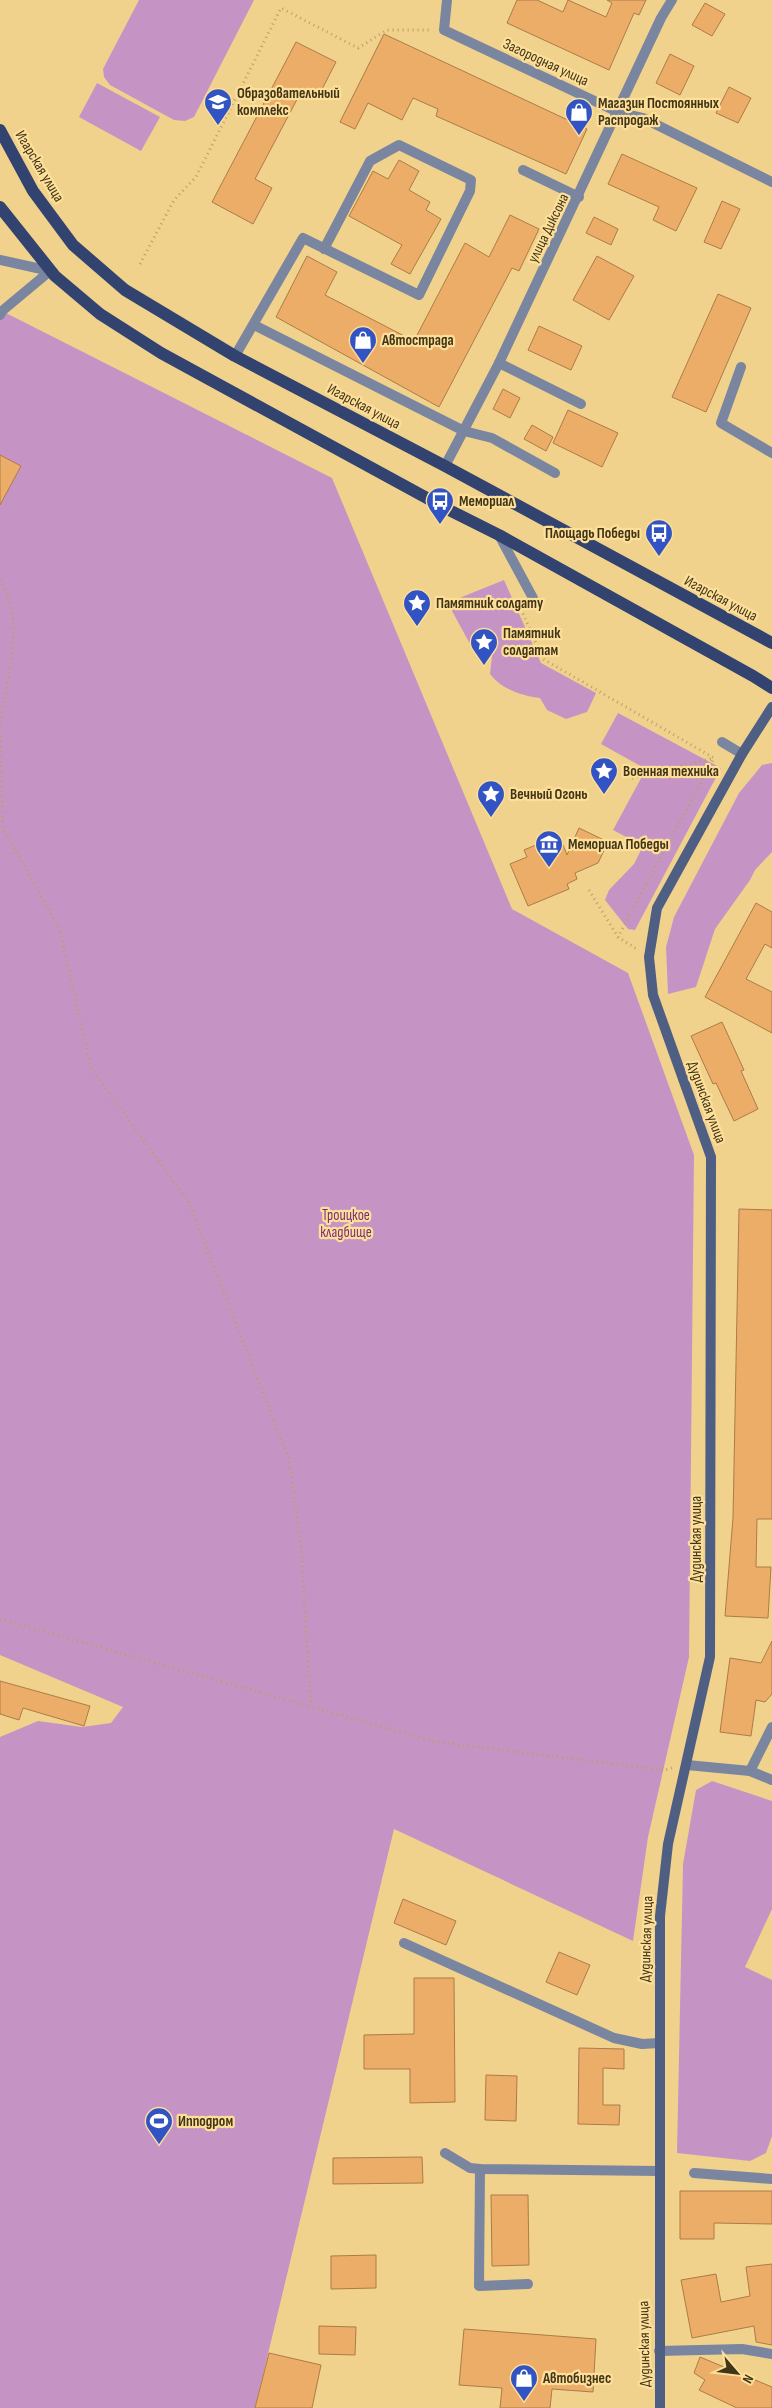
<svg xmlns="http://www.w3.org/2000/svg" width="772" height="2408" font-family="'Sofia Sans Condensed',sans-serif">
	<rect width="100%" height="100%" fill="#f0d28d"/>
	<g fill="#c594c5">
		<path d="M139,0H254L194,117L185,121L174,120L110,85L104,77L103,69Z"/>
		<path d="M97,83L160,117L141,151L79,117Z"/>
		<path d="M0,310L332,478L512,909L628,973L694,1155L689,1657L648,1837L633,1941L394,1829L255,2408H0V1737L38,1721L82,1727L111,1723L123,1707L0,1655Z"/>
		<path d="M504,580L541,663L596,693L587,712L566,719L547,710L540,698C522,696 501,689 490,674L492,656L470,644L452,611L457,599Z"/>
		<path d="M618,713L721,768L635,930L628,929L605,900L609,890L634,864L643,846L613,830L646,769L601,744Z"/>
		<path d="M772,763V852L755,870L750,880L715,929L696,987L668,994L666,947L674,917L739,793L762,765Z"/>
		<path d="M712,1781L772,1801V1909L745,1967L772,1980V2136L766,2153L750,2161L677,2153L683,1864L696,1790Z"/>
	</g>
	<g fill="#ecad69" stroke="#ad7b46">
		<path d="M517,0H537L563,12L568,0L606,17L612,3L607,0H646L639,15L634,13L609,70L507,23Z"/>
		<path d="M705,3L725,14L712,36L692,25Z"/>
		<path d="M384,34L587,129L566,174L436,116L438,109L413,98L402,120L368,103L355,129L340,122Z"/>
		<path d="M296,42L336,62L317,99L302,90L255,179L272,188L253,224L212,202Z"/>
		<path d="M670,54L694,66L680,95L656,83Z"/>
		<path d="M729,87L751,98L738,123L716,113Z"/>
		<path d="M622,154L697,188L676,231L653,220L659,207L608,184Z"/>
		<path d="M399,160L419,171L409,190L430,202L426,210L441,219L410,274L391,264L402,245L349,216L373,171L388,179Z"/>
		<path d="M722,201L740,209L721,249L704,242Z"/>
		<path d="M510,215L539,229L519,271L512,268L439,407L276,317L307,256L337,272L325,295L414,341L465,243L489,257Z"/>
		<path d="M594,217L618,229L611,245L586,233Z"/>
		<path d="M597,256L634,276L609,320L573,300Z"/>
		<path d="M718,294L751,308L706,412L672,397Z"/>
		<path d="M539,326L582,346L571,370L528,350Z"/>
		<path d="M503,389L520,398L510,418L493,409Z"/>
		<path d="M568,410L618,433L602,467L553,443Z"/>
		<path d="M532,425L553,437L546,451L524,439Z"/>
		<path d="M0,455L21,466L0,505Z"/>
		<path d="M579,828L608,842L598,863L575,873L577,879L567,884L569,889L528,906L510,864L527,857L524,850L559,835L567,855Z"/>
		<path d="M756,903L772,912V948L765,944L746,979L772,992V1033L705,997Z"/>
		<path d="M722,1022L744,1070L741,1071L758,1109L734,1121L716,1083L713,1084L691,1036Z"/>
		<path d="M739,1209L772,1210V1519H757L756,1567H771L768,1618L725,1616L733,1518Z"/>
		<path d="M772,1641V1694L765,1702L756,1700L751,1736L720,1732L730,1658L761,1663Z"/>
		<path d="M0,1681L90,1706L84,1726L23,1708L19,1720L0,1714Z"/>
		<path d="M403,1899L456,1921L446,1945L394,1923Z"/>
		<path d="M559,1952L590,1965L577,1995L546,1982Z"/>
		<path d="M414,1978H454L455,2102L410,2103V2069H364V2035L414,2034Z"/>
		<path d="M579,2048L624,2049V2069L603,2068V2105H620L619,2125L578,2124Z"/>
		<path d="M486,2075L517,2076L516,2121L485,2120Z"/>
		<path d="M422,2157L423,2183L333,2184V2158Z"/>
		<path d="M680,2191H772V2224L714,2223V2239H680Z"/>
		<path d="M491,2195H528L529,2265L492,2266Z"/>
		<path d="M376,2255V2288L331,2289V2256Z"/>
		<path d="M772,2264V2345L756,2342L754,2326L692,2338L681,2280L716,2274L721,2302L750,2296L746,2267Z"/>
		<path d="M319,2326L356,2327L355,2355L319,2354Z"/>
		<path d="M464,2329L596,2339L593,2392L552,2389L550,2408H500L502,2388L459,2385Z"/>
		<path d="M269,2353L321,2365L312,2408H255Z"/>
		<path d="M700,2357L772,2387V2408H737L699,2390L705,2380L694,2373Z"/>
	</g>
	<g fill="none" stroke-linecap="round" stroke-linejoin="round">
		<g stroke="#b8a067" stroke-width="3" stroke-dasharray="1 4" stroke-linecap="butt">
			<path d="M140,264L174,200L196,177L281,8L358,48L387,30H431"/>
			<path d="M0,580C26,619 7,681 0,725"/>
			<path d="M517,600L543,659L714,758L618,937"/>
			<path d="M0,726L3,828L59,928L91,1068L188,1201L289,1459L301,1547L311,1706"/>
			<path d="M632,778L714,758"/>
			<path d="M589,890L618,937L638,950"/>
			<path d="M0,1619L436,1742L665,1770L672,1768"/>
		</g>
		<g stroke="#7a85a0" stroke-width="10">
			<path d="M523,170L579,197"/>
			<path d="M0,315L2,311L50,271"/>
			<path d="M254,325L464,431L492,438L555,473"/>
			<path d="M235,356L303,238L419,295L470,191L471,180L399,145L370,161L324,249"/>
			<path d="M499,363L581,404"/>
			<path d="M741,367L721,423L772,453"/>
			<path d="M499,535L533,598"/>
			<path d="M722,742L742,754"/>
			<path d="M687,1765L750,1771L772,1780"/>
			<path d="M750,1771L772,1727"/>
			<path d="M404,1943L614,2038L642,2044L659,2043"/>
			<path d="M445,2153L470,2168L480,2169L659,2171"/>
			<path d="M480,2169L479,2286L528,2284"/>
			<path d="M694,2173L772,2179"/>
			<path d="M659,2351L742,2349L772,2354"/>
		</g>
		<g stroke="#7a85a0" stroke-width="10">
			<path d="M447,0L444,30L618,112L643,118L772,182"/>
			<path d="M0,260L50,271"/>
			<path d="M445,466L499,363L661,18L672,0"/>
		</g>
		<path stroke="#4f5f84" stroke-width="10" d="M660,2408V1916L668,1844L710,1657L711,1157L653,995L649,957L657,908L742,754L772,707"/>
		<g stroke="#324370" stroke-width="12">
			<path d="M0,130L33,191L73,245L125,290L235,356L445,466L772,643"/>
			<path d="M0,207L55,276L100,314L161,353L447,509L499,535L753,676L772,688"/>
		</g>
	</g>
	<defs>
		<g id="school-pin" transform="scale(1.4375)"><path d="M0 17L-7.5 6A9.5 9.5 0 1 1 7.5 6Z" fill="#3153c3" stroke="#fddf99"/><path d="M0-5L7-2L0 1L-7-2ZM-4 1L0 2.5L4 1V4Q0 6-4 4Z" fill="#fff"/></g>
		<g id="shop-pin" transform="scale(1.4375)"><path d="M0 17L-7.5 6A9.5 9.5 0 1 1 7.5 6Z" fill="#3153c3" stroke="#fddf99"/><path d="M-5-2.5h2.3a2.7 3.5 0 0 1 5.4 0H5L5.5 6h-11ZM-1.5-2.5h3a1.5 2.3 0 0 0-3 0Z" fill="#fff"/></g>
		<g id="bus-pin" transform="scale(1.4375)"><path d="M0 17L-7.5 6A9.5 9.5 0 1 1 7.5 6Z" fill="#3153c3" stroke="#fddf99"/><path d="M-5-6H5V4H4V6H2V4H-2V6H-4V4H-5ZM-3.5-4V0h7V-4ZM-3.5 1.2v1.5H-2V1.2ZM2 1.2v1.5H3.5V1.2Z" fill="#fff"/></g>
		<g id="sight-pin" transform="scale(1.4375)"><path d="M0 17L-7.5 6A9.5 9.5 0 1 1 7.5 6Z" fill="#3153c3" stroke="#fddf99"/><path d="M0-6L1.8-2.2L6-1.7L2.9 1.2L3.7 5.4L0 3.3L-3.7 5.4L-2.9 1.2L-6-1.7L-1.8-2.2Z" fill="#fff"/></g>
		<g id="museum-pin" transform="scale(1.4375)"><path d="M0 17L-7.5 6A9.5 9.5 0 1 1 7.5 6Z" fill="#3153c3" stroke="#fddf99"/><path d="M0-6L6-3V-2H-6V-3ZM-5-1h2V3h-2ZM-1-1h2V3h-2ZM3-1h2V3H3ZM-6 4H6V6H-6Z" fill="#fff"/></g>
		<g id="stadium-pin" transform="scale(1.4375)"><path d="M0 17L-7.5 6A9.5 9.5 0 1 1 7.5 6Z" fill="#3153c3" stroke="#fddf99"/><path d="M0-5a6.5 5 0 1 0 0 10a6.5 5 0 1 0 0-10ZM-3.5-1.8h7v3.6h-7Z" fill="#fff"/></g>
	</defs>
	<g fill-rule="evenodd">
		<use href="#school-pin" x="218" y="102"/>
		<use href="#shop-pin" x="579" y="112"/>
		<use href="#shop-pin" x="363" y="340"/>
		<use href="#bus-pin" x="440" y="501"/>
		<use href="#bus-pin" x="659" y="533"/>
		<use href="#sight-pin" x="417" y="603"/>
		<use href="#sight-pin" x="484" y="642"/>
		<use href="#sight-pin" x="604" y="771"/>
		<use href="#sight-pin" x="491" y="794"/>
		<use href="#museum-pin" x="549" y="844"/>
		<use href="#stadium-pin" x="159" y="2121"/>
		<use href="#shop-pin" x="524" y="2378"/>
	</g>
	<g text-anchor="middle" stroke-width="4.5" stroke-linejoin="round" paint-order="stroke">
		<g font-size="15" fill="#413518" stroke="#fddf99">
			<text transform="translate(546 62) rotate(25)" y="5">Загородная улица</text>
			<text transform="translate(40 166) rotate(59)" y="5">Игарская улица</text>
			<text transform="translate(548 228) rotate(-64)" y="5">улица Диксона</text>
			<text transform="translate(364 406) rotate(28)" y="5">Игарская улица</text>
			<text transform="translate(721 598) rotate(28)" y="5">Игарская улица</text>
			<text transform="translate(707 1102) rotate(70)" y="5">Дудинская улица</text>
			<text transform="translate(696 1539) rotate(-90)" y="5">Дудинская улица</text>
			<text transform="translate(646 1939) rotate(-88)" y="5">Дудинская улица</text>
			<text transform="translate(644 2344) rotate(-91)" y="5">Дудинская улица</text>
		</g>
		<g font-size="15" font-weight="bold" fill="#413518" stroke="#fddf99" text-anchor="start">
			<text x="237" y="98">Образовательный<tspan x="237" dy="17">комплекс</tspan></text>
			<text x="598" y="108">Магазин Постоянных<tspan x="598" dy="17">Распродаж</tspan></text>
			<text x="382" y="345">Автострада</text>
			<text x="459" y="506">Мемориал</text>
			<text x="640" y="538" text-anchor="end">Площадь Победы</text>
			<text x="436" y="608">Памятник солдату</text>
			<text x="503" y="638">Памятник<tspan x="503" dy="17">солдатам</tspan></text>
			<text x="623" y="776">Военная техника</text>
			<text x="510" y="799">Вечный Огонь</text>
			<text x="568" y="849">Мемориал Победы</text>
			<text x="178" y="2126">Ипподром</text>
			<text x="543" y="2383">Автобизнес</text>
		</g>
		<g font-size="15" fill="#782e7a" stroke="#fddf99">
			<text x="346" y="1220">Троицкое<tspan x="346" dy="17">кладбище</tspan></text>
		</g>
	</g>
	<g transform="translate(737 2373) rotate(118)" stroke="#fddf99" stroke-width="4" paint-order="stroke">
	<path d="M0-4L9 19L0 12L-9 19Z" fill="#413518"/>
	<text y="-8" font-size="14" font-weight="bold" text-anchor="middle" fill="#413518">N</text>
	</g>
</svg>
